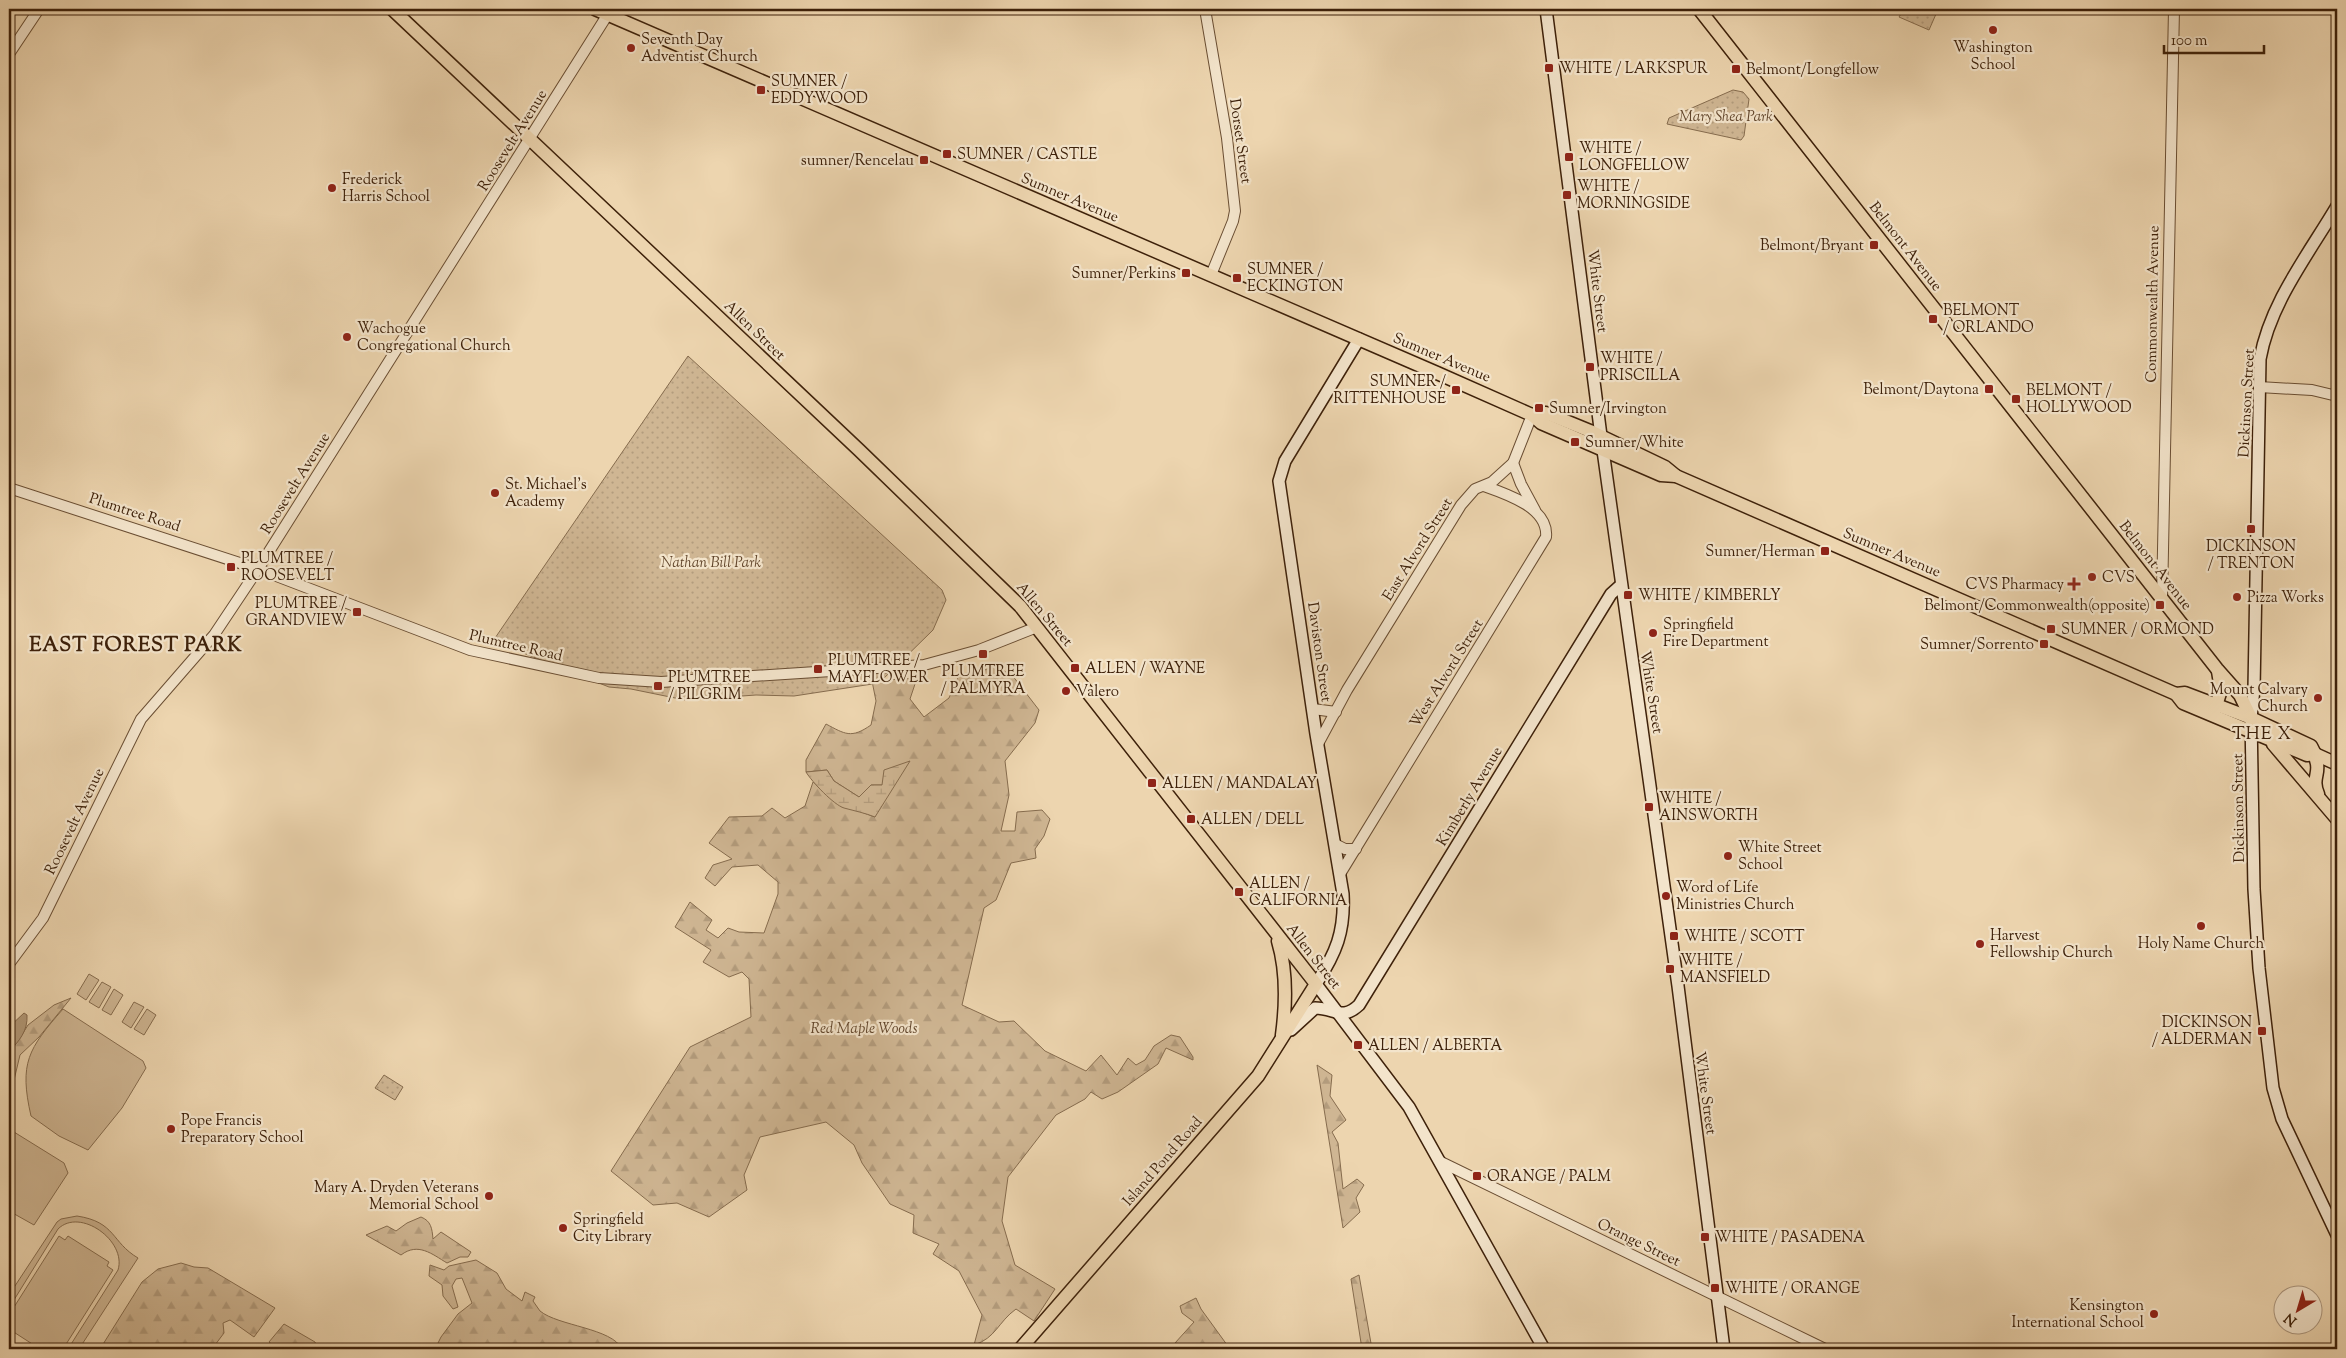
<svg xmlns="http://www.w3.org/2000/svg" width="2346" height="1358" font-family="'Sorts Mill Goudy',serif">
	<defs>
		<pattern id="forest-firs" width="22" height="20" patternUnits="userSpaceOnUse" patternTransform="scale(1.25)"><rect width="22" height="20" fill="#cfb693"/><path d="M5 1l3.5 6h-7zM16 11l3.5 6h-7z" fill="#b39c7d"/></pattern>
		<pattern id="wetland-marsh" width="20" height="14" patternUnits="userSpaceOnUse" patternTransform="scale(1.25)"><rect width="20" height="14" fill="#cfb693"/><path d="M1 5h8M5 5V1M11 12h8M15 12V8" fill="none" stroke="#b39c7d"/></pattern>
		<pattern id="park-dots" width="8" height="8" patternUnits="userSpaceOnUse" patternTransform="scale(1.25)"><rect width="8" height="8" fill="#cfb693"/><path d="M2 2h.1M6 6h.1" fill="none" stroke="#b39c7d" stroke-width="1.8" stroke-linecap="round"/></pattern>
	</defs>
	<rect width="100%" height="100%" fill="#edd5af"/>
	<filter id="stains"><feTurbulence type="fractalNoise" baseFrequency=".004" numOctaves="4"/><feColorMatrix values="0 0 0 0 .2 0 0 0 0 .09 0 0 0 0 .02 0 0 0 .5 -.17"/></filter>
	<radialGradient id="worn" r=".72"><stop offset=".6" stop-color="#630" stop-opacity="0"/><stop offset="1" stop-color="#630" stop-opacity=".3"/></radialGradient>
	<g fill="#cfb693" stroke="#866c4e">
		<path d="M89,974L99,980L86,1000L77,994Z"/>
		<path d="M102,982L111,987L99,1008L89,1002Z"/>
		<path d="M114,989L123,995L111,1015L102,1010Z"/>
		<path d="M134,1002L144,1007L131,1028L122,1022Z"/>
		<path d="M63,1009L143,1061L146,1068L122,1108L88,1150L59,1136L31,1116C19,1063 28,1049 63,1009Z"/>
		<path d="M147,1009L156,1015L144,1035L134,1029Z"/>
		<path d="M14,1132L64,1163L68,1173L34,1225L9,1211V1138Z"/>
		<path d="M77,1216C116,1222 111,1242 138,1258L79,1349H68L118,1270C127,1241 80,1207 58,1229L9,1308V1295L57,1222L61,1219Z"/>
		<path d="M59,1236L65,1240L68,1236L109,1262L107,1266L113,1270L63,1349H40L9,1329L11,1325L9,1324V1315Z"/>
	</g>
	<g fill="url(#forest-firs)" stroke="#866c4e">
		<path d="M996,667L1012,675L1039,710L1035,723L1005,761L1009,795L1001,831H1015L1017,812L1042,810L1050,819L1044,836L1035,849L1036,858L1011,863L996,900L984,908L962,1005L999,1022L1014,1021L1045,1051L1086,1071L1101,1055L1117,1075L1128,1058L1136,1065L1145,1060L1154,1046L1171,1035L1180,1037L1193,1057V1060L1166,1048L1158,1064L1118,1092L1102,1099L1091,1092L1085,1099L1056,1115L1008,1177L1002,1221L1015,1265L1055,1289L1034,1321L1016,1309C998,1322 996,1338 974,1345L982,1315L959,1271L933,1254L939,1244L913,1233L914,1215L890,1204L862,1163L854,1145L826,1122L760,1137L744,1175L747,1190L709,1217L677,1203L653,1205L611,1171L690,1047L751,1017L749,979L742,972L729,977L703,962L711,950L675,927L690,902L712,920L706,930L718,938L728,928L739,932L764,933L778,894V882L758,865L732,867L715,886L705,878L713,865L732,859L709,843L729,817L762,816L772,808L785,818L805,806L813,782L842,807L853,809L875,817L882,785H871L859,797L834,781L827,770L806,772V760L826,724C845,734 851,739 871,725L876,701L872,681L917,678L910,699L924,717L949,698L959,675Z"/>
		<path d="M71,998L39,1037L20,1055L9,1101V1052L18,1041L28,1025L54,1005Z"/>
		<path d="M1317,1065L1332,1075L1330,1096L1346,1120L1332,1132L1338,1143L1343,1189L1357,1179L1364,1185L1356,1198L1360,1212L1343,1228Z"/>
		<path d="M421,1217C431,1221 432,1228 433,1239L441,1232L471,1252L468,1257H460L447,1263C432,1254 418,1242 401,1255L366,1235L387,1226L396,1231L407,1223Z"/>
		<path d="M476,1260L497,1273L506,1289L522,1301L525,1292L535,1297L533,1301C535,1304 538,1308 540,1311C558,1326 612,1328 622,1349H435L441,1337L458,1314L472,1303L462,1278L456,1279L452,1286L458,1307L453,1309L443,1296L442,1285L429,1276L430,1265L444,1270L449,1266Z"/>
		<path d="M181,1263L194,1267L208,1268L275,1308L254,1337L230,1320L223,1323L224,1333L212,1349H100L142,1282L158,1269Z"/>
		<path d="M1359,1275L1372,1349H1362L1351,1279Z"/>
		<path d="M1196,1298L1201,1309L1230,1349H1182L1175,1343L1194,1322L1182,1313L1180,1306Z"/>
		<path d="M284,1324L315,1342L318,1349H278L269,1342Z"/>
	</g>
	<path fill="url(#wetland-marsh)" stroke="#866c4e" d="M910,761L875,817C865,813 855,811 844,808C834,805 812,782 806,772L827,770L834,781L859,797L871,785H882L884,770Z"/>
	<g fill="url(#park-dots)" stroke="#866c4e">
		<path d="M1904,9H1930L1936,14L1929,30L1899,17Z"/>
		<path d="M1733,90L1743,92L1749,99L1744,136L1741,140L1667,124L1669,118Z"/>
		<path d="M688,356L942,590L946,600L933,630L879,683L794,696L756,695L685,700L631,689L609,687L493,641Z"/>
		<path d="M384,1075L403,1087L395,1100L375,1088Z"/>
	</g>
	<path fill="#b29877" stroke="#84684b" d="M24,1013L27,1015C28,1031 19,1041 9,1052V1027Z"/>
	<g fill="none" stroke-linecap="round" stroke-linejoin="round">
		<g stroke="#6a4e33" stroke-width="12">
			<g id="tertiary">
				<path d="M1205,9L1227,138L1235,211L1233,221L1211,275"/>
				<path d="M9,54L39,9"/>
				<path d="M2259,387L2312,390L2337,396"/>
				<path d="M1513,463L1521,484L1535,510"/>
				<path d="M9,488L258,569L470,650L599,678L661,682L924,665L979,650L1037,627"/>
				<path d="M2162,599L2174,9"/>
				<path d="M1313,709L1336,712"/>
				<path d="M1318,744L1347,690L1461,505L1475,489L1492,482L1513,463L1532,415"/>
				<path d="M1335,844L1345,849H1356"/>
				<path d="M1340,874L1546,537C1549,508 1507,494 1484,486"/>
				<path d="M9,964L43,918L141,719L214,635L258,569L608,14"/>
				<path d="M1441,1162L1825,1349"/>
			</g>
		</g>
		<g stroke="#3e210a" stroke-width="14">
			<g id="secondary">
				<path d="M1546,9L1601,436L1678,986L1724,1349"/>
				<path d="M2337,206C2308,255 2270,303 2260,359L2254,689L2251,718L2254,889L2259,968L2273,1088L2282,1119L2337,1235"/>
				<path d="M1359,339L1285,461L1279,481L1316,734L1343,894C1345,932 1336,953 1316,984L1409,1107L1544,1349"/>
				<path d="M1291,1030L1315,1008C1335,1008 1342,1021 1359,1005L1611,594L1621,585"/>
			</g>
		</g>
		<g stroke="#3e210a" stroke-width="15">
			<g id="primary">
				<path d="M392,9L859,450L1020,606L1316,984L1258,1076L1020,1349"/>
				<path d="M595,9L1437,373L1532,415L1541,423L1661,475L1676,476L2176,694L2185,693L2251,718L2311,746L2315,754"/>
				<path d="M1699,9L2217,669L2240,695L2251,718"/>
				<path d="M1532,415L1546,413L1590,431L1665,467L1676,476"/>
				<path d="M2176,694L2183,703L2307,755L2315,754L2337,764"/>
				<path d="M2214,712L2221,690L2218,671"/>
				<path d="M2273,744L2337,819"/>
				<path d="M2316,760C2321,773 2311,778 2318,794"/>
				<path d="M1278,941C1287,971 1286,1005 1282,1035"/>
			</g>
		</g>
		<use href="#tertiary" stroke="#f3e4cb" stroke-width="10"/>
		<use href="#secondary" stroke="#f3e4cb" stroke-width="11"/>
		<use href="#primary" stroke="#edd5af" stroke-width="12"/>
	</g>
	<g fill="#8f2418" stroke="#f3e4cb" stroke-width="2">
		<circle cx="1993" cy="30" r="5"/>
		<circle cx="631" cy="48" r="5"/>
		<rect x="1544" y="63" width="10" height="10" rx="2.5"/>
		<rect x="1731" y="64" width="10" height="10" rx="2.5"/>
		<rect x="756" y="85" width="10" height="10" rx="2.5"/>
		<rect x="942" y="149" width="10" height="10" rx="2.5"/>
		<rect x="1564" y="152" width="10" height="10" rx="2.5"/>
		<rect x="919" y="155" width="10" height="10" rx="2.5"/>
		<circle cx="332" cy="188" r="5"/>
		<rect x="1562" y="190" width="10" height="10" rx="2.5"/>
		<rect x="1869" y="240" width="10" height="10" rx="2.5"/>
		<rect x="1181" y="268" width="10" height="10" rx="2.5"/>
		<rect x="1232" y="273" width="10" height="10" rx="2.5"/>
		<rect x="1928" y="314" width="10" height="10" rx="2.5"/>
		<circle cx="347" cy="337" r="5"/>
		<rect x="1585" y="362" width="10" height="10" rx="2.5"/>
		<rect x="1984" y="384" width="10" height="10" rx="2.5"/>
		<rect x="1451" y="385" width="10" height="10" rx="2.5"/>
		<rect x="2011" y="394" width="10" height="10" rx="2.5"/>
		<rect x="1534" y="403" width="10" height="10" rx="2.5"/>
		<rect x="1570" y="437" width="10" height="10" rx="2.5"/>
		<circle cx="495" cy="493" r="5"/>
		<rect x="2246" y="524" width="10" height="10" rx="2.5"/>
		<rect x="1820" y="546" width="10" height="10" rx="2.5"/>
		<rect x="226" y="562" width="10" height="10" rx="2.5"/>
		<circle cx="2092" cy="577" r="5"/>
		<path d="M2071.5 576.5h5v5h5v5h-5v5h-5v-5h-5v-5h5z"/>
		<rect x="1623" y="590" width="10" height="10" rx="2.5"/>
		<circle cx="2237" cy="597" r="5"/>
		<rect x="2155" y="600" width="10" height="10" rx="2.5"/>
		<rect x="352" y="607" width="10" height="10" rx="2.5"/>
		<rect x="2046" y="624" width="10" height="10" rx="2.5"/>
		<circle cx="1653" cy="633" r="5"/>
		<rect x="2039" y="639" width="10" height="10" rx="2.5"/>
		<rect x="978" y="649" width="10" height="10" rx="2.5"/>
		<rect x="1070" y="663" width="10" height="10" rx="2.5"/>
		<rect x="813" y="664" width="10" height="10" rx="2.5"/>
		<rect x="653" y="681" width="10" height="10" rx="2.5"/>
		<circle cx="1066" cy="691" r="5"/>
		<circle cx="2318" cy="698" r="5"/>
		<rect x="1147" y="778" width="10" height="10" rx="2.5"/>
		<rect x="1644" y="802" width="10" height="10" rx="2.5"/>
		<rect x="1186" y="814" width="10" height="10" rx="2.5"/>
		<circle cx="1728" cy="856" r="5"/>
		<rect x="1234" y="887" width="10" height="10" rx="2.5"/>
		<circle cx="1666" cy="896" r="5"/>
		<circle cx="2201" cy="926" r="5"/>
		<rect x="1669" y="931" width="10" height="10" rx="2.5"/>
		<circle cx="1980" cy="944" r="5"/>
		<rect x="1665" y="964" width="10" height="10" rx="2.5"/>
		<rect x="2257" y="1026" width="10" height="10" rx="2.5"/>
		<rect x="1353" y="1040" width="10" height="10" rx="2.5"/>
		<circle cx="171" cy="1129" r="5"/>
		<rect x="1472" y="1171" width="10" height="10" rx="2.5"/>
		<circle cx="489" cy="1196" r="5"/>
		<circle cx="563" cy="1228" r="5"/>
		<rect x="1700" y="1232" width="10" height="10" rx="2.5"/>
		<rect x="1710" y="1283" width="10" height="10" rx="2.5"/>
		<circle cx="2154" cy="1314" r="5"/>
	</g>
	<g text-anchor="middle" stroke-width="4.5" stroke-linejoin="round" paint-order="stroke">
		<g font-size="15" fill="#3e210a" stroke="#f3e4cb" text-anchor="start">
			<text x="641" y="44">Seventh Day<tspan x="641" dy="17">Adventist Church</tspan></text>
			<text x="1993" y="52" text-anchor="middle">Washington<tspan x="1993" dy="17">School</tspan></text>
			<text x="1559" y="73">WHITE / LARKSPUR</text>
			<text x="1746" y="74">Belmont/Longfellow</text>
			<text x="771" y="86">SUMNER /<tspan x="771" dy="17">EDDYWOOD</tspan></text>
			<text x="1579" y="153">WHITE /<tspan x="1579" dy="17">LONGFELLOW</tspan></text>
			<text x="957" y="159">SUMNER / CASTLE</text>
			<text x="914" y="165" text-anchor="end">sumner/Rencelau</text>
			<text x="342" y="184">Frederick<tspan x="342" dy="17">Harris School</tspan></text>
			<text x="1577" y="191">WHITE /<tspan x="1577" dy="17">MORNINGSIDE</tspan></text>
			<text x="1864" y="250" text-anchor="end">Belmont/Bryant</text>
			<text x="1247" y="274">SUMNER /<tspan x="1247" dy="17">ECKINGTON</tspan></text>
			<text x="1176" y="278" text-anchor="end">Sumner/Perkins</text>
			<text x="1943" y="315">BELMONT<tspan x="1943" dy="17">/ ORLANDO</tspan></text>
			<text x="357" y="333">Wachogue<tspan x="357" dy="17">Congregational Church</tspan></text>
			<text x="1600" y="363">WHITE /<tspan x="1600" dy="17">PRISCILLA</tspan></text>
			<text x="1446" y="386" text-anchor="end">SUMNER /<tspan x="1446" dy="17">RITTENHOUSE</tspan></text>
			<text x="1979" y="394" text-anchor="end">Belmont/Daytona</text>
			<text x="2026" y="395">BELMONT /<tspan x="2026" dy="17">HOLLYWOOD</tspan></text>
			<text x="1549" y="413">Sumner/Irvington</text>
			<text x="1585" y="447">Sumner/White</text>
			<text x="505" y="489">St. Michael's<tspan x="505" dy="17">Academy</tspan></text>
			<text x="2251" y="551" text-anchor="middle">DICKINSON<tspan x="2251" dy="17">/ TRENTON</tspan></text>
			<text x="1815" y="556" text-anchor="end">Sumner/Herman</text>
			<text x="241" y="563">PLUMTREE /<tspan x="241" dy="17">ROOSEVELT</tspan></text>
			<text x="2102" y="582">CVS</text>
			<text x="2064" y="589" text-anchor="end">CVS Pharmacy</text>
			<text x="1638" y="600">WHITE / KIMBERLY</text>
			<text x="2247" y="602">Pizza Works</text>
			<text x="347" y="608" text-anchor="end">PLUMTREE /<tspan x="347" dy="17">GRANDVIEW</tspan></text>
			<text x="2150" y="610" text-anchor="end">Belmont/Commonwealth(opposite)</text>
			<text x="1663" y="629">Springfield<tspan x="1663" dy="17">Fire Department</tspan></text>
			<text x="2061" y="634">SUMNER / ORMOND</text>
			<text x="2034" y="649" text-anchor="end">Sumner/Sorrento</text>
			<text x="828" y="665">PLUMTREE /<tspan x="828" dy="17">MAYFLOWER</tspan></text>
			<text x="1085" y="673">ALLEN / WAYNE</text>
			<text x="983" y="676" text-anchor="middle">PLUMTREE<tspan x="983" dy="17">/ PALMYRA</tspan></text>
			<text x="668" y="682">PLUMTREE<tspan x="668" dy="17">/ PILGRIM</tspan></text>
			<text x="2308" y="694" text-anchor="end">Mount Calvary<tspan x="2308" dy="17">Church</tspan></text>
			<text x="1076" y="696">Valero</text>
			<text x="1162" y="788">ALLEN / MANDALAY</text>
			<text x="1659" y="803">WHITE /<tspan x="1659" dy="17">AINSWORTH</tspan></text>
			<text x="1201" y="824">ALLEN / DELL</text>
			<text x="1738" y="852">White Street<tspan x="1738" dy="17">School</tspan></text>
			<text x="1249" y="888">ALLEN /<tspan x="1249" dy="17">CALIFORNIA</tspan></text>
			<text x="1676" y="892">Word of Life<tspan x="1676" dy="17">Ministries Church</tspan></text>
			<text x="1990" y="940">Harvest<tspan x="1990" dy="17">Fellowship Church</tspan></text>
			<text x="1684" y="941">WHITE / SCOTT</text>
			<text x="2201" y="948" text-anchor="middle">Holy Name Church</text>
			<text x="1680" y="965">WHITE /<tspan x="1680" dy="17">MANSFIELD</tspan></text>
			<text x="2252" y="1027" text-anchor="end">DICKINSON<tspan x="2252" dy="17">/ ALDERMAN</tspan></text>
			<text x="1368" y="1050">ALLEN / ALBERTA</text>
			<text x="181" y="1125">Pope Francis<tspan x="181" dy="17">Preparatory School</tspan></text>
			<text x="1487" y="1181">ORANGE / PALM</text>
			<text x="479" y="1192" text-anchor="end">Mary A. Dryden Veterans<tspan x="479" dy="17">Memorial School</tspan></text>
			<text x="573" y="1224">Springfield<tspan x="573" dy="17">City Library</tspan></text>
			<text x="1715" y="1242">WHITE / PASADENA</text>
			<text x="1725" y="1293">WHITE / ORANGE</text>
			<text x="2144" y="1310" text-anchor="end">Kensington<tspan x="2144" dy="17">International School</tspan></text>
		</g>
		<g font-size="15" font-style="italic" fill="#62462c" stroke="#f3e4cb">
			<text x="1726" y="121">Mary Shea Park</text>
			<text x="711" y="567">Nathan Bill Park</text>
			<text x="864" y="1033">Red Maple Woods</text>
		</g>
		<g font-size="15" fill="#3e210a" stroke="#f3e4cb">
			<text transform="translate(512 140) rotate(-58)" y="5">Roosevelt Avenue</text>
			<text transform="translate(1241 141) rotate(82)" y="5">Dorset Street</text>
			<text transform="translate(1070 197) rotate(23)" y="5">Sumner Avenue</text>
			<text transform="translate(1906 246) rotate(52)" y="5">Belmont Avenue</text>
			<text transform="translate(1598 291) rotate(83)" y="5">White Street</text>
			<text transform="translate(2152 304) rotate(-89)" y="5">Commonwealth Avenue</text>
			<text transform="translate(755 330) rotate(44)" y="5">Allen Street</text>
			<text transform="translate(1442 357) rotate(23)" y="5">Sumner Avenue</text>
			<text transform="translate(2246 403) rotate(-87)" y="5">Dickinson Street</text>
			<text transform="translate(295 483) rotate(-58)" y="5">Roosevelt Avenue</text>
			<text transform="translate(135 512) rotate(18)" y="5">Plumtree Road</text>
			<text transform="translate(1417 549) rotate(-58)" y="5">East Alvord Street</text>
			<text transform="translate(1892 552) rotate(23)" y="5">Sumner Avenue</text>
			<text transform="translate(2156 565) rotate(52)" y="5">Belmont Avenue</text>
			<text transform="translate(1045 614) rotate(50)" y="5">Allen Street</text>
			<text transform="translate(516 645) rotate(13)" y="5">Plumtree Road</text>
			<text transform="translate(1320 652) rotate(82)" y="5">Daviston Street</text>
			<text transform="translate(1446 673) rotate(-58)" y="5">West Alvord Street</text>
			<text transform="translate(1652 692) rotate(81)" y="5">White Street</text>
			<text transform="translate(1469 796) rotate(-59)" y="5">Kimberly Avenue</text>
			<text transform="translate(2238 808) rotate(-91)" y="5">Dickinson Street</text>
			<text transform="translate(74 821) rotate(-64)" y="5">Roosevelt Avenue</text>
			<text transform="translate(1314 956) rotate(52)" y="5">Allen Street</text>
			<text transform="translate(1706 1093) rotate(82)" y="5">White Street</text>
			<text transform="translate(1162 1161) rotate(-49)" y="5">Island Pond Road</text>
			<text transform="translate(1639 1242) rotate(26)" y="5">Orange Street</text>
		</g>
		<g font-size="18" letter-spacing="1" fill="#3e210a" stroke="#f3e4cb">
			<text x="2262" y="739">THE X</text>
		</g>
		<g font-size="20" font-weight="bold" letter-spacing="1" fill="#3e210a" stroke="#f3e4cb">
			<text x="136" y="651">EAST FOREST PARK</text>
		</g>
	</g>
	<rect width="2346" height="1358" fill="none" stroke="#edd5af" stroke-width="30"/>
	<rect x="10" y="10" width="2326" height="1338" fill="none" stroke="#3e210a" stroke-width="2.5"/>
	<rect x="15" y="15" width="2316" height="1328" fill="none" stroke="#3e210a"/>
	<g transform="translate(2298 1310) rotate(218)"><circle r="24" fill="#f3e4cb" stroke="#ab967e"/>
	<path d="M0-4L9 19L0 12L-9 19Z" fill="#8f2418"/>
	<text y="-8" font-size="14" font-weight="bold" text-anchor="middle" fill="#3e210a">N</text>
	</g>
	<path d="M2164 45v8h100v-8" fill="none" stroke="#3e210a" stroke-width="2.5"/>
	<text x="2171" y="45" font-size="15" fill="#3e210a" stroke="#f3e4cb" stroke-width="4" paint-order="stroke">100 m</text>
	<rect width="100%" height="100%" filter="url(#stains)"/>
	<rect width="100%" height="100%" fill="url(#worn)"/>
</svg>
